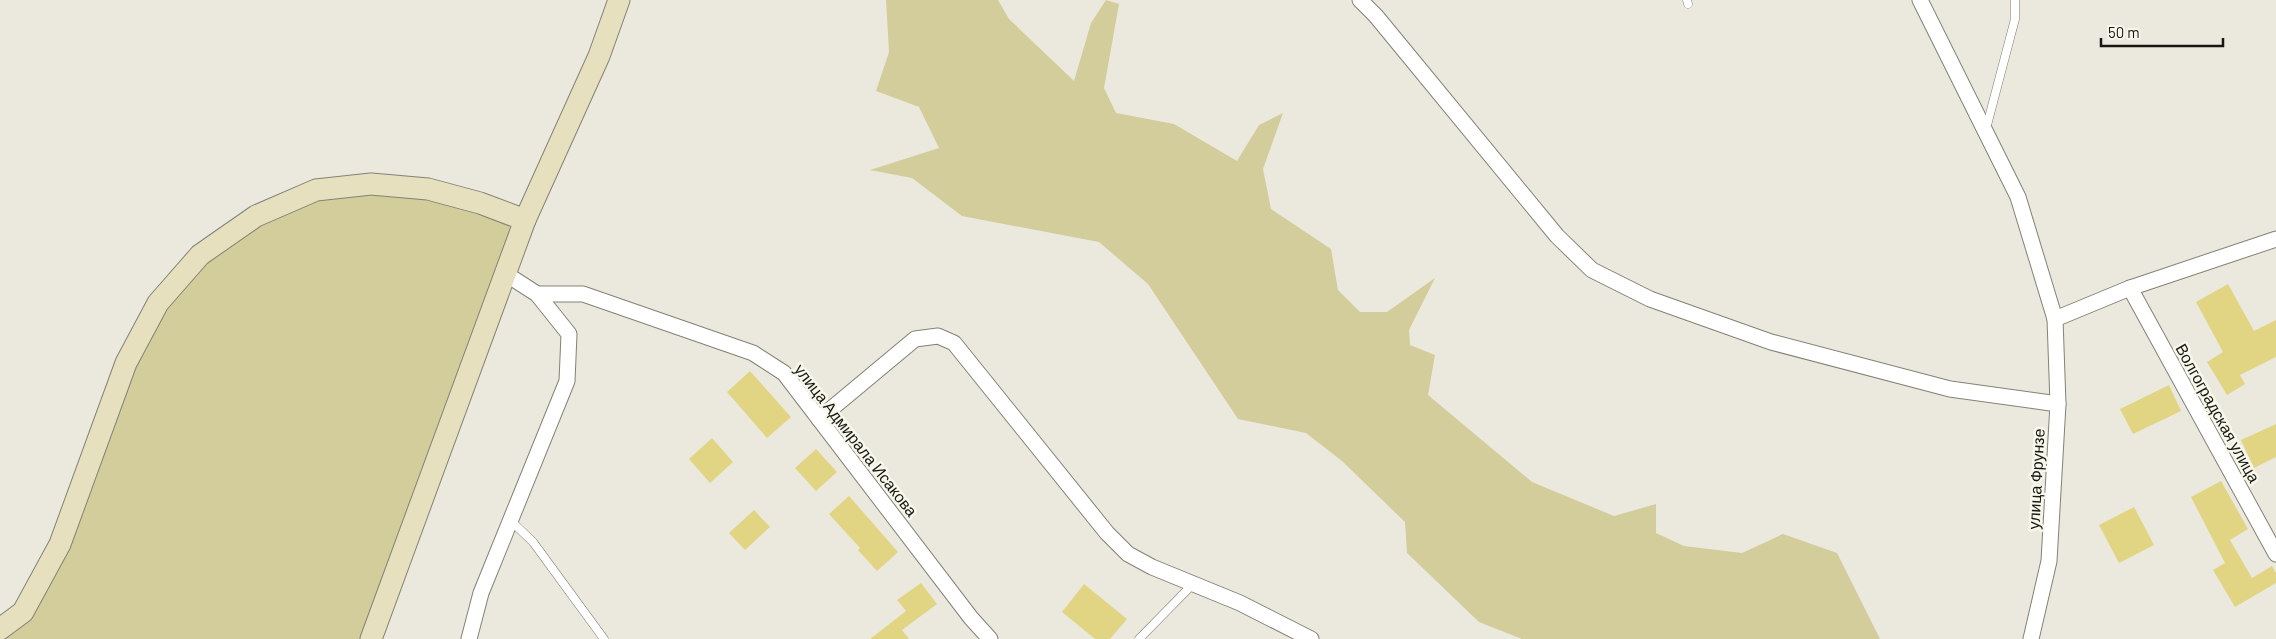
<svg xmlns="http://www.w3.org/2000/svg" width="2276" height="639" font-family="Barlow,sans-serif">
	<rect width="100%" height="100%" fill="#ebe9de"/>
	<g fill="#d3cc9b">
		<path d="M886,0H998L1009,19L1074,81L1091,23L1106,0L1119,4L1104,88L1116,113L1174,124L1237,161L1259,125L1283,113L1263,169L1271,209L1331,249L1338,290L1360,312H1387L1435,278L1409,330L1410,345L1435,355L1428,395L1532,482L1614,516L1656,504V533L1684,546L1742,553L1783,534L1837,553L1880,639H1522L1479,622L1407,553L1405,522L1342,461L1306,433L1238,419L1148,284L1099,242L962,216L912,178L870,170L939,148L919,107L876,91L889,52Z"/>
		<path d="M428,193L519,222L365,639H0L31,613L135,362L166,304L207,257L262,220L320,194Z"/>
	</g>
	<g fill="#e1d583">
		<path d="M2228,284L2254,331L2276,320V357L2240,375L2245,384L2227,395L2207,362L2223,352L2196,302Z"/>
		<path d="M750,371L791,417L767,438L727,392Z"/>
		<path d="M2169,385L2181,411L2133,434L2120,409Z"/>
		<path d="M2276,424V457L2254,468L2241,440Z"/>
		<path d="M712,438L733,462L710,483L689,459Z"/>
		<path d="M816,449L837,472L816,491L795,468Z"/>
		<path d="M2221,481L2248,529L2230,540L2252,578L2272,566L2276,573V583L2235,607L2213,570L2225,563L2191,497Z"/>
		<path d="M849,496L898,552L877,571L858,550L860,548L829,514Z"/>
		<path d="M2134,507L2154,545L2119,563L2099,525Z"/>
		<path d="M754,510L770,527L745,550L729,533Z"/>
		<path d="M921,583L937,604L902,630L909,639H870L906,611L897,600Z"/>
		<path d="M1084,584L1127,619L1110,639H1095L1062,612Z"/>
	</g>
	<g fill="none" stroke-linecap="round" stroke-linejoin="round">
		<g stroke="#838277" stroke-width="9">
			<g id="lane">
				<path d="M1687,0L1688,4"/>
				<path d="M1986,129L2015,19V0"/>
				<path d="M510,520L533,542L604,639"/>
				<path d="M1139,639L1193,584"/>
			</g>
		</g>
		<g stroke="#838277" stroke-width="17">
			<g id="street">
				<path d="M1360,0L1376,16L1557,236L1592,270L1650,299L1771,342L1950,389L2058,404"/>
				<path d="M1920,0L2018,197L2055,319L2058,404L2049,561L2031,639"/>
				<path d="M2130,288L2276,554"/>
				<path d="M537,294H583L753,353L784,373L971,618L990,639"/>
				<path d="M2055,319L2130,288L2276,239"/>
				<path d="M819,419L915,339L938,336L954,343L1107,533L1128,554L1152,567L1240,603L1311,639"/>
				<path d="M469,639L481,593L567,381L569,334L537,294L506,274"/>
			</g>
		</g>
		<g stroke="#838277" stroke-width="23">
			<g id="secondary">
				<path d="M0,629L23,612L60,544L126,363L158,303L200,255L256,216L316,190L371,184L428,189L480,203L525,220"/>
				<path d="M371,639L525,220L599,56L619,0"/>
			</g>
		</g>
		<use href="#lane" stroke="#fff" stroke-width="8"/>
		<use href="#street" stroke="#fff" stroke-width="15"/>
		<use href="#secondary" stroke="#e6e0be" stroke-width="21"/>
	</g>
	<g text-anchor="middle" stroke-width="5" stroke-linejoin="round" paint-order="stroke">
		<g font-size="16" fill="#171612" stroke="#f8f7eb">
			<text transform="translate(2218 413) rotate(61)" y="6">Волгоградская улица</text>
			<text transform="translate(856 440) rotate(52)" y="6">улица Адмирала Исакова</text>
			<text transform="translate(2036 479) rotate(-87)" y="6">улица Фрунзе</text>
		</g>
	</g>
	<path d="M2101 38v8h122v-8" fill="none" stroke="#171612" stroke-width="2.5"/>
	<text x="2108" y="38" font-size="15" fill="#171612" stroke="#f8f7eb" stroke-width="4" paint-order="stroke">50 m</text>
</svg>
